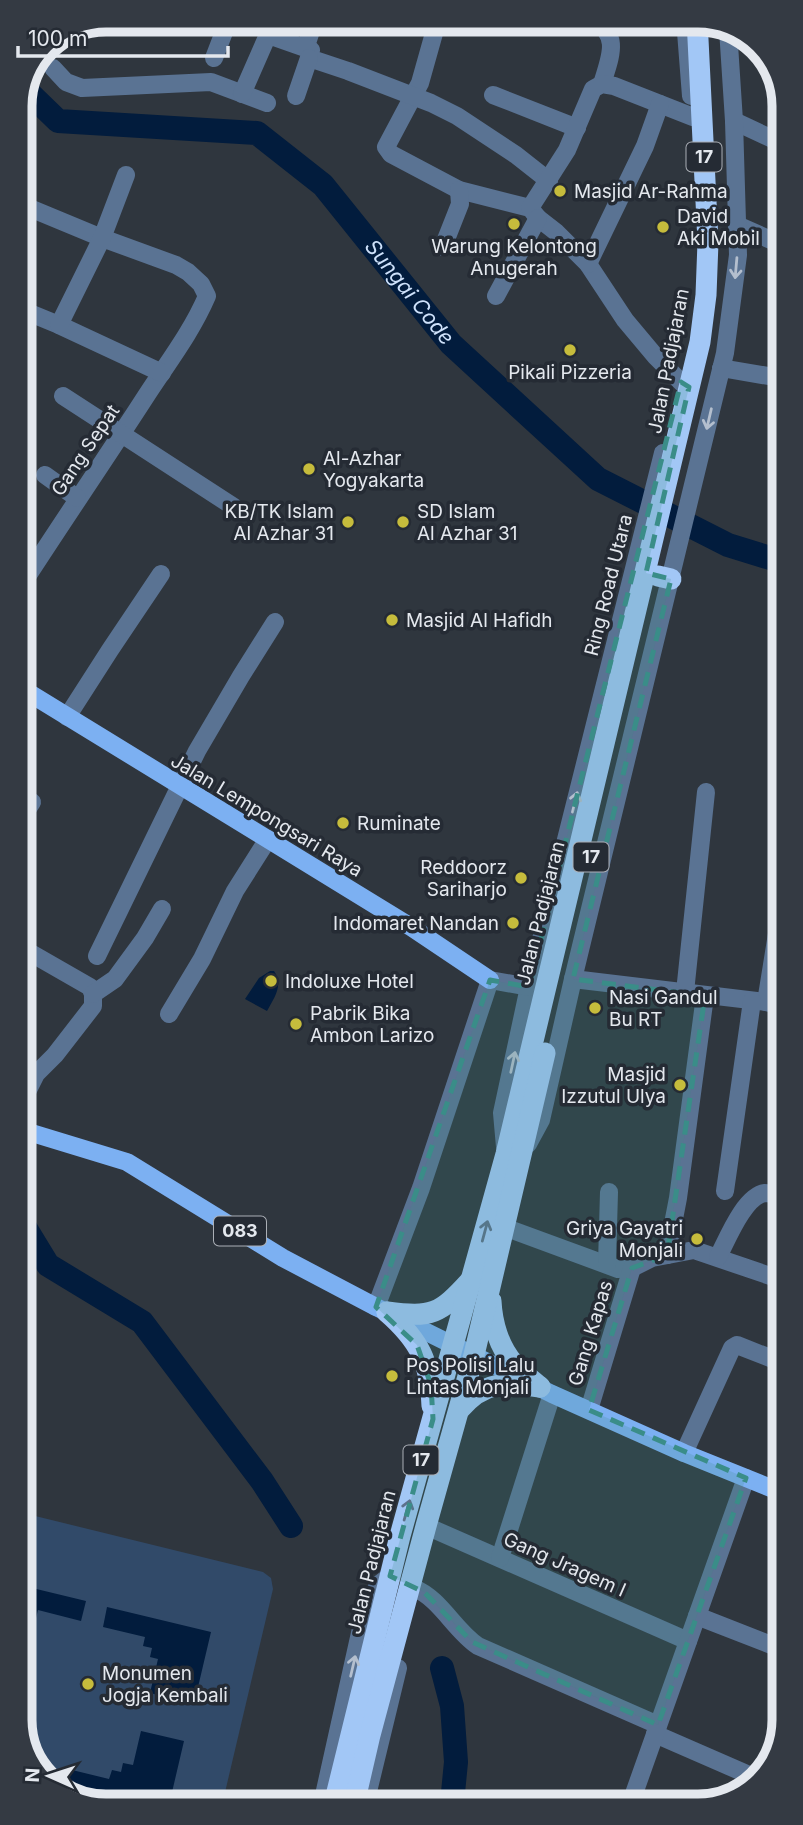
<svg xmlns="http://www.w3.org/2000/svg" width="803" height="1825" font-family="Inter,sans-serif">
	<rect width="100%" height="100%" fill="#2f363e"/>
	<path fill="#314a69" d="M23,1513L263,1572L271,1578L273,1589L222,1805L99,1806L53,1788L24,1748Z"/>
	<g fill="#021c3d">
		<path d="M270,971H274C284,985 274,998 267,1011L245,999L259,978Z"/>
		<path d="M24,1586L86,1601L81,1621L38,1610L36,1618L27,1616L24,1625Z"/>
		<path d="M107,1607L211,1632L194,1704L150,1693L158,1659L150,1657L152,1648L143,1646L145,1637L103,1627Z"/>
		<path d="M141,1731L184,1741L169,1805H129L63,1789L68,1769L109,1779L112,1770L121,1772L123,1763L133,1765Z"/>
	</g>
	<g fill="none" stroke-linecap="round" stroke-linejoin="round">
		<g stroke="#021c3d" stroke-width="24">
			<path id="s1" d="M25,89L58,121L257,133L323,185L451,344L598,479L728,545L780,561"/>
			<path d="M23,1224L48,1265L142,1322L262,1481L291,1526"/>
			<path d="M442,1668L452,1706L456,1762L452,1803"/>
		</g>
		<g stroke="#5a7393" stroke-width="18">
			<path d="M438,19L420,83L386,147L391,154L459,190L530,208L538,218L556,232L588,264L625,320L656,357L681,382L689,387"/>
			<path d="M593,19C621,36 610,57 602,84"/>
			<path d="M685,19L691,96"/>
			<path d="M308,40L315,19"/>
			<path d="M214,58L229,19"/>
			<path d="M53,68L66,82L82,88L211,82L267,103"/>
			<path d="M242,94L267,37H274L311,50L309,58L348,71L431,103L457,116L516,155L549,181"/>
			<path d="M493,95L577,128"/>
			<path d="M296,96L309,58"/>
			<path d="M734,121L779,142"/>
			<path d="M20,204L102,238L176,265L188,272L201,284L207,296C192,331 169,361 148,393C106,458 63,521 21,586"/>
			<path d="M530,208L567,150L593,89L602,84L614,86L693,117"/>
			<path d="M737,225L780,244"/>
			<path d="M443,247L460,204L459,190"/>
			<path d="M588,264L645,146L660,104"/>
			<path d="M496,296L538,218"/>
			<path d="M20,309L59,325L162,373"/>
			<path d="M59,325L102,238L126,175"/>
			<path d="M721,368L780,378"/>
			<path d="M63,396L234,507"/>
			<path d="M45,475L77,498"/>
			<path d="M67,717L110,650L161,574"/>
			<path d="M21,819L32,802"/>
			<path d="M22,948L90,987L93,994V1006L55,1055L36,1074L22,1102"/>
			<path d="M97,956L197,751L241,676L275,622"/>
			<path d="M573,979L766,1002L782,1006"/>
			<path d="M685,992L706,792"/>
			<path d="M93,994L115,979L145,938L162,909"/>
			<path d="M766,1002L781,909"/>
			<path d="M169,1014L202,959L235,891L268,839"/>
			<path d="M528,1144L541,1120L573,979L725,353L738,255L734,121L728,29"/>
			<path d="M505,1147L502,1113L529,987L663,453"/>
			<path d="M725,1191L752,1001"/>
			<path d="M504,1227L618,1269L632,1268L652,1258L694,1250L782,1280"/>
			<path d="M667,1255L678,1198L705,996"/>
			<path d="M718,1257C727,1240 744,1196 765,1193C770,1193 777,1195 782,1196"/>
			<path d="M607,1264L609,1192"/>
			<path d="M376,1307L421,1188L490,980L529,987"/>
			<path d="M589,1410L632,1268"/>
			<path d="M684,1453L732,1348L737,1345L783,1363"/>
			<path d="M426,1526L688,1641"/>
			<path d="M500,1558L552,1394"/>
			<path d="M414,1588C441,1599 454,1630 478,1646L658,1725"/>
			<path d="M697,1616L784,1650"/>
			<path d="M655,1734L756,1778"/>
			<path d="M631,1802L746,1478"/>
			<path d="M322,1804L364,1615L378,1585L390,1576"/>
			<path d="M365,1804L398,1668"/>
		</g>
		<g stroke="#7cb0f2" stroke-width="18">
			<path d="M21,688L411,927L490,980"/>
			<path d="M22,1130L127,1162L283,1258L376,1307L552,1394L684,1453L783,1493"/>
		</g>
		<g stroke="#a2c7f6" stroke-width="21">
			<path d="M658,576L671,579"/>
			<path d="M491,1301C492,1323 499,1347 514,1364C522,1373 532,1380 540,1387"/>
			<path d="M387,1312C420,1341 430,1362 432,1406"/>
			<path d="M387,1312C432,1318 440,1314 470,1281"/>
			<path d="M460,1409C485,1380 505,1383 540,1387"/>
			<path d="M334,1804L400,1536L506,1154L700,342L706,295L708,242L697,19"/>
			<path d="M354,1804L370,1735L426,1526L474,1355L545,1053"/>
		</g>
	</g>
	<defs><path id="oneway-shaft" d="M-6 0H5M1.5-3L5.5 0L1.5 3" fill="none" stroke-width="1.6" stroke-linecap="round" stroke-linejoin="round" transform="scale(1.75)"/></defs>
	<g stroke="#b4bfce">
		<use href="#oneway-shaft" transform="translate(736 268) rotate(95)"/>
		<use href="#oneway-shaft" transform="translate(709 419) rotate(103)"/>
		<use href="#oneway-shaft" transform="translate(575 802) rotate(-76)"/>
		<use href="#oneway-shaft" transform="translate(513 1062) rotate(-78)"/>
		<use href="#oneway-shaft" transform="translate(353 1666) rotate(-77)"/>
	</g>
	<g stroke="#5d718b">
		<use href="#oneway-shaft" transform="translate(485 1231) rotate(-75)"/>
		<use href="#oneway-shaft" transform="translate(407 1510) rotate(-74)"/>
	</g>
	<path fill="#3a8d88" fill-opacity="0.2" stroke="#3a8d88" stroke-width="5" stroke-dasharray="14 9" stroke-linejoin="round" d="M681,382L689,387L646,573L671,579L573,979L705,996L667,1255L632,1268L589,1410L746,1478L658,1725L472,1642L424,1592L390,1576L433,1419L431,1385L417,1345L376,1307L490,980L529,987Z"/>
	<g fill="#c6bc3c" stroke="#252b34" stroke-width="2.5">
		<circle cx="560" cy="191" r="7"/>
		<circle cx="514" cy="224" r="7"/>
		<circle cx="663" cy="227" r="7"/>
		<circle cx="570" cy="350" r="7"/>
		<circle cx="309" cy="469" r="7"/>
		<circle cx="348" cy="522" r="7"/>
		<circle cx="403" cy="522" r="7"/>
		<circle cx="392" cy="620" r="7"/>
		<circle cx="343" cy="823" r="7"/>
		<circle cx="521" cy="878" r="7"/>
		<circle cx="513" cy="923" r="7"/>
		<circle cx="271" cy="981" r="7"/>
		<circle cx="595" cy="1008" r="7"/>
		<circle cx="296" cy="1024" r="7"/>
		<circle cx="680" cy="1085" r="7"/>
		<circle cx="697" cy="1239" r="7"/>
		<circle cx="392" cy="1376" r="7"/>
		<circle cx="88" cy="1684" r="7"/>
	</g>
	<g text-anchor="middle" stroke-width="7" stroke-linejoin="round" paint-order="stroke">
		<g fill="#252b34" stroke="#abafb6" stroke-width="2">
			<rect x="686.5" y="142.5" width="35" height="29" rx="5"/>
			<rect x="573.5" y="842.5" width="35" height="29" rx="5"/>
			<rect x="214" y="1216.5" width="52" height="29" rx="5"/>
			<rect x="403.5" y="1445.5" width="35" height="29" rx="5"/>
		</g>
		<g font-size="18" font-weight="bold" fill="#e4e8ee">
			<text x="704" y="163">17</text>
			<text x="591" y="863">17</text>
			<text x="240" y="1237">083</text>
			<text x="421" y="1466">17</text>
		</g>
		<g font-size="19" fill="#e4e8ee" stroke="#252b34" text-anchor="start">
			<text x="574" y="198">Masjid Ar-Rahma</text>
			<text x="677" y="223">David<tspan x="677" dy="22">Aki Mobil</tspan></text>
			<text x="514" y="253" text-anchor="middle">Warung Kelontong<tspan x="514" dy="22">Anugerah</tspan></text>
			<text x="570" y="379" text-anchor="middle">Pikali Pizzeria</text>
			<text x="323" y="465">Al-Azhar<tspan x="323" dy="22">Yogyakarta</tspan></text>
			<text x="334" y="518" text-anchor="end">KB/TK Islam<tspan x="334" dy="22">Al Azhar 31</tspan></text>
			<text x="417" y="518">SD Islam<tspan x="417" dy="22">Al Azhar 31</tspan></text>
			<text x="406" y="627">Masjid Al Hafidh</text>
			<text x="357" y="830">Ruminate</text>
			<text x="507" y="874" text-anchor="end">Reddoorz<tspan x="507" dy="22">Sariharjo</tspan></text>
			<text x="499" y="930" text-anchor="end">Indomaret Nandan</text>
			<text x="285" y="988">Indoluxe Hotel</text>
			<text x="609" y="1004">Nasi Gandul<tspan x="609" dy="22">Bu RT</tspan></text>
			<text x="310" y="1020">Pabrik Bika<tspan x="310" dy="22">Ambon Larizo</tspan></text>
			<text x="666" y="1081" text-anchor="end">Masjid<tspan x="666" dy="22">Izzutul Ulya</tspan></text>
			<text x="683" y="1235" text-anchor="end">Griya Gayatri<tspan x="683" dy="22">Monjali</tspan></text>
			<text x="406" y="1372">Pos Polisi Lalu<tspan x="406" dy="22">Lintas Monjali</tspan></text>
			<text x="102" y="1680">Monumen<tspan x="102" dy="22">Jogja Kembali</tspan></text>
		</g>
		<g font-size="19" fill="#e4e8ee" stroke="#252b34">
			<text transform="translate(668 361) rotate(-79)" y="7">Jalan Padjajaran</text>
			<text transform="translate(85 450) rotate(-56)" y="7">Gang Sepat</text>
			<text transform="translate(608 585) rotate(-76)" y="7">Ring Road Utara</text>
			<text transform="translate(267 815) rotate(31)" y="7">Jalan Lempongsari Raya</text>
			<text transform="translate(540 913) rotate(-76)" y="7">Jalan Padjajaran</text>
			<text transform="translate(590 1333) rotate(-73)" y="7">Gang Kapas</text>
			<text transform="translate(371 1562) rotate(-76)" y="7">Jalan Padjajaran</text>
			<text transform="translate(565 1564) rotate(24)" y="7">Gang Jragem I</text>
		</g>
		<g font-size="21" font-style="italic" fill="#cfe2fb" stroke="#252b34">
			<text dy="7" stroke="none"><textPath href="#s1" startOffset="467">Sungai Code</textPath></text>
		</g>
	</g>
	<path d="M0 0H803V1825H0ZM106 32H698A74 74 0 0 1 772 106V1720A74 74 0 0 1 698 1794H106A74 74 0 0 1 32 1720V106A74 74 0 0 1 106 32Z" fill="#343a43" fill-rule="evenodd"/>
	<path fill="none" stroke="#e4e8ee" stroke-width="9" d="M106 32H698A74 74 0 0 1 772 106V1720A74 74 0 0 1 698 1794H106A74 74 0 0 1 32 1720V106A74 74 0 0 1 106 32Z"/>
	<g transform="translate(49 1776) rotate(273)" stroke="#252b34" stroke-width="5" paint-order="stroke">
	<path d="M0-5L12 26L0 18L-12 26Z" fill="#e4e8ee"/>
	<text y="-10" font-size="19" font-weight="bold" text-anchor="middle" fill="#e4e8ee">N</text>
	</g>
	<path d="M18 46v10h210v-10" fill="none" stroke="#e4e8ee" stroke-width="3.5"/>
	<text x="28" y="46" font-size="21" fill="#e4e8ee" stroke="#252b34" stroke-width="5" paint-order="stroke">100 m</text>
</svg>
